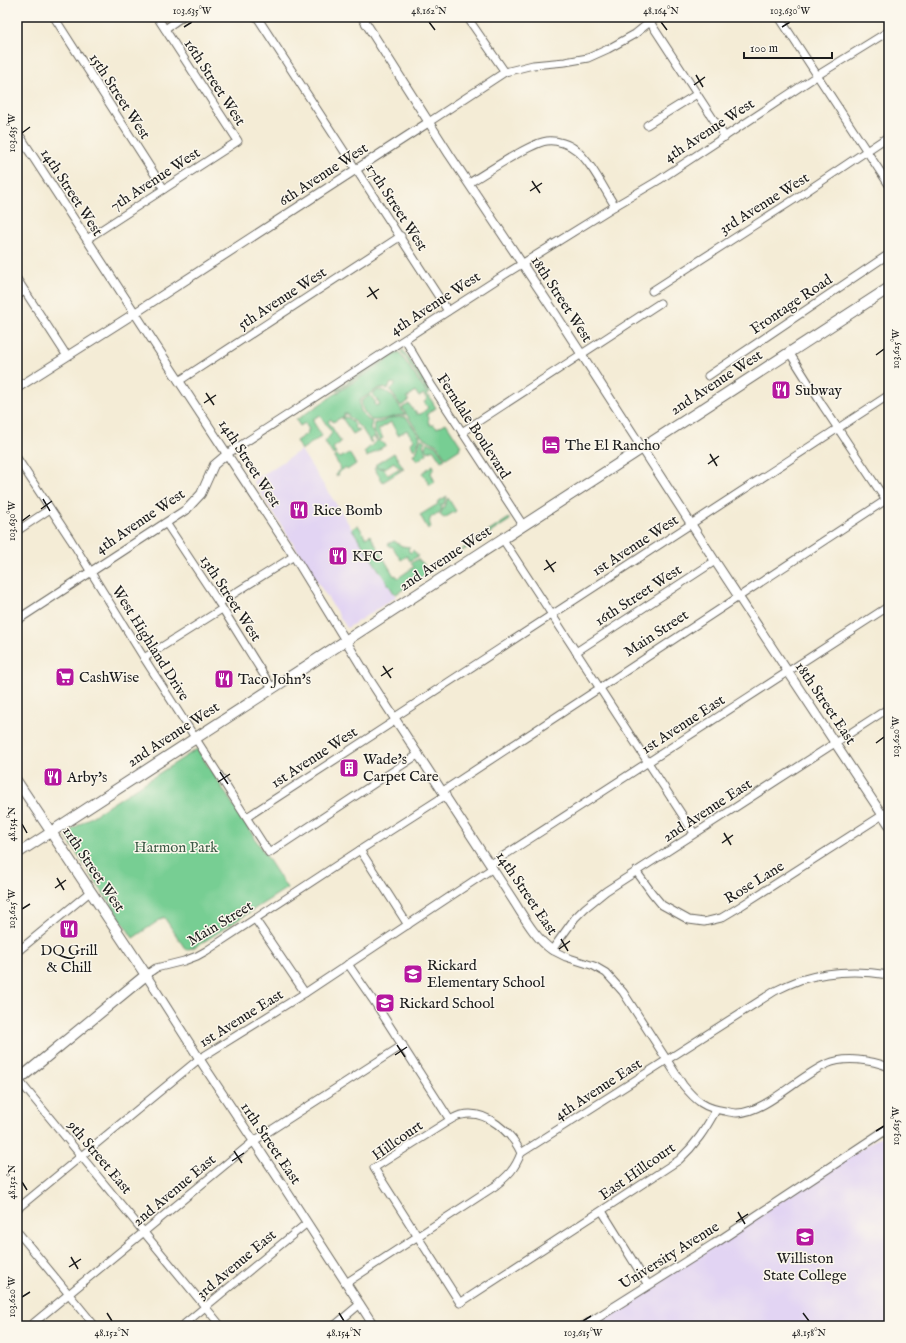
<svg xmlns="http://www.w3.org/2000/svg" width="906" height="1343" font-family="'IM FELL English',serif">
	<rect width="100%" height="100%" fill="#fbf7ec"/>
	<filter id="ink" filterUnits="userSpaceOnUse"><feTurbulence type="fractalNoise" baseFrequency=".025" numOctaves="2"/><feDisplacementMap in="SourceGraphic" scale="8" xChannelSelector="R" yChannelSelector="G"/><feConvolveMatrix kernelMatrix="1 2 1 2 8 2 1 2 1" color-interpolation-filters="sRGB"/></filter>
	<filter id="wash" filterUnits="userSpaceOnUse"><feTurbulence type="fractalNoise" baseFrequency=".012" numOctaves="4" result="noise"/><feDisplacementMap in="SourceGraphic" scale="16" xChannelSelector="R" yChannelSelector="G"/><feGaussianBlur stdDeviation="0.9" result="paint"/><feColorMatrix in="noise" values="0 0 0 0 0 0 0 0 0 0 0 0 0 0 0 0 0 1.4 0 .05"/><feComposite in="paint" operator="in"/></filter>
	<g filter="url(#wash)">
		<rect width="100%" height="100%" fill="#f4ecd6"/>
		<g fill="#e2d4f3">
			<path d="M301,450L396,597L347,628L253,481Z"/>
			<path d="M889,1131V1326H594L591,1322Z"/>
		</g>
		<g fill="#77ce93" stroke="#4a7558">
			<path d="M397,349L398,351L337,391V389Z"/>
			<path d="M403,350L431,392L429,394L401,351Z"/>
			<path d="M399,352L428,395L425,397L424,394L419,397L415,391L409,397H406L409,401L401,406L390,390L396,384L391,383L388,389L379,388L360,400C358,410 364,418 372,422L370,429L377,439L376,440L374,437L370,439L372,442L371,443L362,429L348,416V414H344V416L333,422L331,419L328,421L341,442L333,448L336,453L333,455L325,442L332,433L320,415L313,419L314,423L322,436L301,450L296,441L308,433L307,431L309,430L305,423L300,426L296,420Z"/>
			<path d="M378,390C393,390 397,404 405,415C392,415 383,422 371,420C366,415 360,408 362,401L370,395L376,403L374,404L376,406L380,404L372,394Z"/>
			<path d="M429,396L436,408L427,414L429,418L428,421L430,425H434L437,428L446,423L461,446L459,447L460,449L446,458L437,445L421,436L402,408L409,404L414,411H416V414H421L428,408L424,402L427,400L426,398Z"/>
			<path d="M347,417L355,425L354,427L357,430L358,428L360,430L353,434L342,418Z"/>
			<path d="M394,417L395,418L397,417H406L420,437L416,448L414,450L410,443L414,441L407,430L398,435L391,422L378,430L383,438L380,440L373,431L375,426L374,425V423L381,422Z"/>
			<path d="M421,439L425,441L423,445L427,454L417,461L413,454L416,453Z"/>
			<path d="M378,440L386,445L367,457L364,452Z"/>
			<path d="M427,442L436,446L445,459L441,461L433,449L428,452L425,447Z"/>
			<path d="M349,453L356,464L347,470L345,468L338,473L339,475L336,476L337,472L341,469L334,457L337,455L340,458Z"/>
			<path d="M394,453L404,469L398,467L394,462L385,468L377,467L375,465Z"/>
			<path d="M433,465L434,467L431,473L435,482L430,485L422,473Z"/>
			<path d="M375,467L384,469L388,475L398,469L402,470L383,482L374,468Z"/>
			<path d="M447,496L443,505H440L442,508L439,514L432,516C429,520 429,522 431,527L428,529L420,515L438,504L437,502Z"/>
			<path d="M448,498L456,511L444,518L440,515Z"/>
			<path d="M509,518L510,520L439,566L438,565Z"/>
			<path d="M358,525L366,538L370,535L394,576L396,575L398,578L414,567L411,563L418,559L420,562H422L429,573L396,594L394,593L352,529Z"/>
			<path d="M394,541L402,546L410,547L408,549L410,553L413,550L418,556L410,561L407,556L401,560L392,546L390,547L388,544Z"/>
			<path d="M197,749L287,888L197,946L186,950L164,917L133,938L67,838L68,832Z"/>
		</g>
	</g>
	<g filter="url(#ink)">
		<g fill="none" stroke-linecap="round" stroke-linejoin="round">
			<g stroke="#68655d" stroke-width="9">
				<g id="minor">
					<path d="M54,17L164,189"/>
					<path d="M257,17L448,311"/>
					<path d="M467,17L505,72"/>
					<path d="M779,17L889,185"/>
					<path d="M650,22L725,137"/>
					<path d="M165,29L182,17"/>
					<path d="M429,122L505,72L533,65L565,62L588,58L608,49L635,34L656,17"/>
					<path d="M647,125L697,94"/>
					<path d="M469,183C486,173 530,143 547,141C557,140 569,144 576,150C591,162 604,189 615,206"/>
					<path d="M87,239L238,141L157,17"/>
					<path d="M17,279L67,356"/>
					<path d="M652,291L795,199L889,136"/>
					<path d="M17,296L24,291"/>
					<path d="M405,340L432,386L523,525"/>
					<path d="M789,352L823,406L889,505"/>
					<path d="M708,376L889,254"/>
					<path d="M179,381L401,236"/>
					<path d="M462,432L660,303"/>
					<path d="M227,454L504,275L615,206L659,180L818,75L889,31"/>
					<path d="M17,458L71,540L144,658L269,853L419,754"/>
					<path d="M166,523L219,603L272,688"/>
					<path d="M17,531L50,509"/>
					<path d="M502,538L694,833"/>
					<path d="M219,603L294,556"/>
					<path d="M576,652L715,561"/>
					<path d="M144,658L222,609"/>
					<path d="M889,708L606,891L585,908L575,918L552,950L566,957L594,966L606,973L623,992L683,1085C696,1101 704,1108 725,1111C729,1112 733,1113 737,1113C765,1113 800,1075 827,1064C845,1056 871,1060 889,1067"/>
					<path d="M395,717L889,395"/>
					<path d="M443,791L886,500"/>
					<path d="M247,817L396,720"/>
					<path d="M360,850L408,925"/>
					<path d="M491,864L889,606"/>
					<path d="M636,871L652,893L662,905L689,920L704,922L721,918L736,909L889,811"/>
					<path d="M255,919L305,993"/>
					<path d="M17,952L91,891"/>
					<path d="M348,964L375,1003L450,1120"/>
					<path d="M146,975L156,968L184,961L197,956L206,951L360,850L446,795"/>
					<path d="M17,1078L221,1326"/>
					<path d="M521,1153C512,1133 486,1109 462,1115C458,1115 454,1118 450,1120L374,1168L460,1303L679,1160C696,1144 705,1130 716,1110"/>
					<path d="M17,1209L199,1059L305,993L493,868"/>
					<path d="M602,1211L648,1285"/>
					<path d="M17,1231L95,1326"/>
					<path d="M346,1283L495,1186C508,1176 515,1169 521,1153L775,991C783,987 792,983 800,980C829,971 860,970 889,975"/>
					<path d="M30,1326L254,1141L403,1045"/>
					<path d="M182,1326L307,1223"/>
					<path d="M334,1326L360,1304"/>
				</g>
			</g>
			<g stroke="#68655d" stroke-width="10">
				<g id="tertiary">
					<path d="M362,17L449,154L553,310L715,561L889,825"/>
					<path d="M17,132L179,381L294,556L371,682L513,900C524,917 535,938 552,950"/>
					<path d="M17,388L135,313L429,122"/>
					<path d="M17,620L187,509L201,494L214,465L227,454"/>
					<path d="M146,975L204,1066L280,1181L374,1326"/>
					<path d="M584,1326L714,1244L889,1128"/>
				</g>
			</g>
			<g stroke="#68655d" stroke-width="11">
				<path id="secondary" d="M17,781L51,832L17,854"/>
			</g>
			<g stroke="#68655d" stroke-width="12">
				<path id="primary" d="M17,1081L146,975L51,832L889,288"/>
			</g>
			<use href="#minor" stroke="#fff" stroke-width="7"/>
			<use href="#tertiary" stroke="#fff" stroke-width="8"/>
			<use href="#secondary" stroke="#fff" stroke-width="9"/>
			<use href="#primary" stroke="#fff" stroke-width="10"/>
		</g>
	</g>
	<path fill="none" stroke="#1c1c1c" stroke-width="1.5" d="M429,22L435,30M661,22L667,30M184,27L192,22M782,27L790,22M696,75L703,87M694,85L705,77M22,133L30,127M532,181L540,193M530,191L542,183M369,287L377,299M367,297L379,289M876,355L884,349M206,393L214,405M204,403L216,395M710,454L717,466M708,464L719,456M43,499L50,511M41,509L52,501M22,521L30,515M546,560L554,572M544,570L556,562M383,666L391,678M381,676L393,668M876,743L884,737M220,772L228,784M218,782L230,774M22,824L27,833M724,833L731,845M722,843L733,835M57,878L64,890M55,888L66,880M22,909L30,904M561,939L568,951M559,949L570,941M397,1045L405,1057M395,1055L407,1047M876,1131L884,1126M234,1151L242,1163M232,1161L244,1153M22,1182L27,1190M738,1212L745,1224M736,1222L748,1214M71,1257L78,1269M69,1267L81,1259M22,1297L30,1292M107,1313L112,1321M339,1313L344,1321M803,1313L809,1321M583,1321L591,1316"/>
	<defs>
		<g id="restaurant-square" transform="scale(1)"><rect x="-9" y="-9" width="18" height="18" rx="4" fill="#b5179e" stroke="#fbf7ec"/><path d="M-5-6h1v4h1v-4h1v4h1v-4h1v5L-1.5 .5V6h-2V.5L-5-1ZM5-6V6H3V1.5H1.5Q1.5-4 5-6Z" fill="#fff"/></g>
		<g id="hotel-square" transform="scale(1)"><rect x="-9" y="-9" width="18" height="18" rx="4" fill="#b5179e" stroke="#fbf7ec"/><path d="M-6-4.5h1.5V1H6V5H4.5V3h-9V5H-6ZM-4 0a1.8 1.8 0 1 1 3.6 0ZM.5 0V-2.5h3Q6-2.5 6 0Z" fill="#fff"/></g>
		<g id="supermarket-square" transform="scale(1)"><rect x="-9" y="-9" width="18" height="18" rx="4" fill="#b5179e" stroke="#fbf7ec"/><path d="M-6-5.5h2.5l.6 2H6L4.5 2H-2.5L-4.4-4H-6ZM-1.5 3.2a1.3 1.3 0 1 0 .1 0ZM3 3.2a1.3 1.3 0 1 0 .1 0Z" fill="#fff"/></g>
		<g id="building-square" transform="scale(1)"><rect x="-9" y="-9" width="18" height="18" rx="4" fill="#b5179e" stroke="#fbf7ec"/><path d="M-4-6H4V6H1V3H-1V6H-4ZM-2.5-4.3h1.7v1.8h-1.7ZM.8-4.3h1.7v1.8H.8ZM-2.5-1h1.7V.8h-1.7ZM.8-1h1.7V.8H.8Z" fill="#fff"/></g>
		<g id="school-square" transform="scale(1)"><rect x="-9" y="-9" width="18" height="18" rx="4" fill="#b5179e" stroke="#fbf7ec"/><path d="M0-5L7-2L0 1L-7-2ZM-4 1L0 2.5L4 1V4Q0 6-4 4Z" fill="#fff"/></g>
		<g id="university-square" transform="scale(1)"><rect x="-9" y="-9" width="18" height="18" rx="4" fill="#b5179e" stroke="#fbf7ec"/><path d="M0-5L7-2L0 1L-7-2ZM-4 1L0 2.5L4 1V4Q0 6-4 4Z" fill="#fff"/></g>
	</defs>
	<g fill-rule="evenodd">
		<use href="#restaurant-square" x="781" y="390"/>
		<use href="#hotel-square" x="551" y="445"/>
		<use href="#restaurant-square" x="299" y="510"/>
		<use href="#restaurant-square" x="338" y="556"/>
		<use href="#supermarket-square" x="65" y="677"/>
		<use href="#restaurant-square" x="224" y="679"/>
		<use href="#building-square" x="349" y="768"/>
		<use href="#restaurant-square" x="53" y="777"/>
		<use href="#restaurant-square" x="69" y="929"/>
		<use href="#school-square" x="413" y="974"/>
		<use href="#school-square" x="385" y="1003"/>
		<use href="#university-square" x="805" y="1237"/>
	</g>
	<g text-anchor="middle" stroke-width="3" stroke-linejoin="round" paint-order="stroke">
		<g font-size="15" fill="#1c1c1c" stroke="#fbf7ec">
			<text transform="translate(215 82) rotate(57)" y="5">16th Street West</text>
			<text transform="translate(120 96) rotate(57)" y="5">15th Street West</text>
			<text transform="translate(709 130) rotate(-33)" y="5">4th Avenue West</text>
			<text transform="translate(323 174) rotate(-33)" y="5">6th Avenue West</text>
			<text transform="translate(155 179) rotate(-33)" y="5">7th Avenue West</text>
			<text transform="translate(72 192) rotate(57)" y="5">14th Street West</text>
			<text transform="translate(764 203) rotate(-32)" y="5">3rd Avenue West</text>
			<text transform="translate(397 207) rotate(57)" y="5">17th Street West</text>
			<text transform="translate(282 298) rotate(-33)" y="5">5th Avenue West</text>
			<text transform="translate(562 299) rotate(57)" y="5">18th Street West</text>
			<text transform="translate(435 303) rotate(-33)" y="5">4th Avenue West</text>
			<text transform="translate(791 304) rotate(-34)" y="5">Frontage Road</text>
			<text transform="translate(716 382) rotate(-33)" y="5">2nd Avenue West</text>
			<text transform="translate(474 426) rotate(57)" y="5">Ferndale Boulevard</text>
			<text transform="translate(250 463) rotate(57)" y="5">14th Street West</text>
			<text transform="translate(140 521) rotate(-34)" y="5">4th Avenue West</text>
			<text transform="translate(635 545) rotate(-33)" y="5">1st Avenue West</text>
			<text transform="translate(445 558) rotate(-33)" y="5">2nd Avenue West</text>
			<text transform="translate(638 595) rotate(-33)" y="5">16th Street West</text>
			<text transform="translate(231 598) rotate(57)" y="5">13th Street West</text>
			<text transform="translate(656 633) rotate(-33)" y="5">Main Street</text>
			<text transform="translate(151 643) rotate(58)" y="5">West Highland Drive</text>
			<text transform="translate(826 703) rotate(56)" y="5">18th Street East</text>
			<text transform="translate(683 724) rotate(-33)" y="5">1st Avenue East</text>
			<text transform="translate(173 734) rotate(-33)" y="5">2nd Avenue West</text>
			<text transform="translate(314 757) rotate(-33)" y="5">1st Avenue West</text>
			<text transform="translate(707 810) rotate(-33)" y="5">2nd Avenue East</text>
			<text transform="translate(94 869) rotate(56)" y="5">11th Street West</text>
			<text transform="translate(754 882) rotate(-32)" y="5">Rose Lane</text>
			<text transform="translate(527 893) rotate(56)" y="5">14th Street East</text>
			<text transform="translate(220 923) rotate(-31)" y="5">Main Street</text>
			<text transform="translate(241 1018) rotate(-32)" y="5">1st Avenue East</text>
			<text transform="translate(598 1089) rotate(-33)" y="5">4th Avenue East</text>
			<text transform="translate(397 1140) rotate(-35)" y="5">Hillcourt</text>
			<text transform="translate(271 1143) rotate(56)" y="5">11th Street East</text>
			<text transform="translate(100 1157) rotate(50)" y="5">9th Street East</text>
			<text transform="translate(637 1171) rotate(-35)" y="5">East Hillcourt</text>
			<text transform="translate(174 1190) rotate(-40)" y="5">2nd Avenue East</text>
			<text transform="translate(669 1255) rotate(-32)" y="5">University Avenue</text>
			<text transform="translate(236 1264) rotate(-40)" y="5">3rd Avenue East</text>
		</g>
		<g font-size="15" fill="#1c1c1c" stroke="#fbf7ec" text-anchor="start">
			<text x="795" y="395">Subway</text>
			<text x="565" y="450">The El Rancho</text>
			<text x="313" y="515">Rice Bomb</text>
			<text x="352" y="561">KFC</text>
			<text x="79" y="682">CashWise</text>
			<text x="238" y="684">Taco John's</text>
			<text x="363" y="764">Wade's<tspan x="363" dy="17">Carpet Care</tspan></text>
			<text x="67" y="782">Arby's</text>
			<text x="69" y="955" text-anchor="middle">DQ Grill<tspan x="69" dy="17">&amp; Chill</tspan></text>
			<text x="427" y="970">Rickard<tspan x="427" dy="17">Elementary School</tspan></text>
			<text x="399" y="1008">Rickard School</text>
			<text x="805" y="1263" text-anchor="middle">Williston<tspan x="805" dy="17">State College</tspan></text>
		</g>
		<g font-size="15" fill="#3c5a46" stroke="#fbf7ec">
			<text x="176" y="852">Harmon Park</text>
		</g>
	</g>
	<rect width="906" height="1343" fill="none" stroke="#fbf7ec" stroke-width="44"/>
	<path d="M744 52v6h88v-6" fill="none" stroke="#1c1c1c" stroke-width="2"/>
	<text x="750" y="52" font-size="12" fill="#1c1c1c" stroke="#fbf7ec" stroke-width="3" paint-order="stroke">100 m</text>
	<rect x="22" y="22" width="862" height="1299" fill="none" stroke="#1c1c1c" stroke-width="1.5"/>
	<g font-size="10" text-anchor="middle" fill="#1c1c1c">
		<text x="192" y="14">103.635°W</text>
		<text x="429" y="14">48.162°N</text>
		<text x="661" y="14">48.164°N</text>
		<text x="790" y="14">103.630°W</text>
		<text transform="translate(11 133) rotate(-90)" y="4">103.635°W</text>
		<text transform="translate(895 349) rotate(-90)" y="4">103.625°W</text>
		<text transform="translate(11 521) rotate(-90)" y="4">103.630°W</text>
		<text transform="translate(895 737) rotate(-90)" y="4">103.620°W</text>
		<text transform="translate(11 824) rotate(-90)" y="4">48.154°N</text>
		<text transform="translate(11 909) rotate(-90)" y="4">103.625°W</text>
		<text transform="translate(895 1126) rotate(-90)" y="4">103.615°W</text>
		<text transform="translate(11 1182) rotate(-90)" y="4">48.152°N</text>
		<text transform="translate(11 1297) rotate(-90)" y="4">103.620°W</text>
		<text x="112" y="1336">48.152°N</text>
		<text x="344" y="1336">48.154°N</text>
		<text x="583" y="1336">103.615°W</text>
		<text x="809" y="1336">48.158°N</text>
	</g>
</svg>
